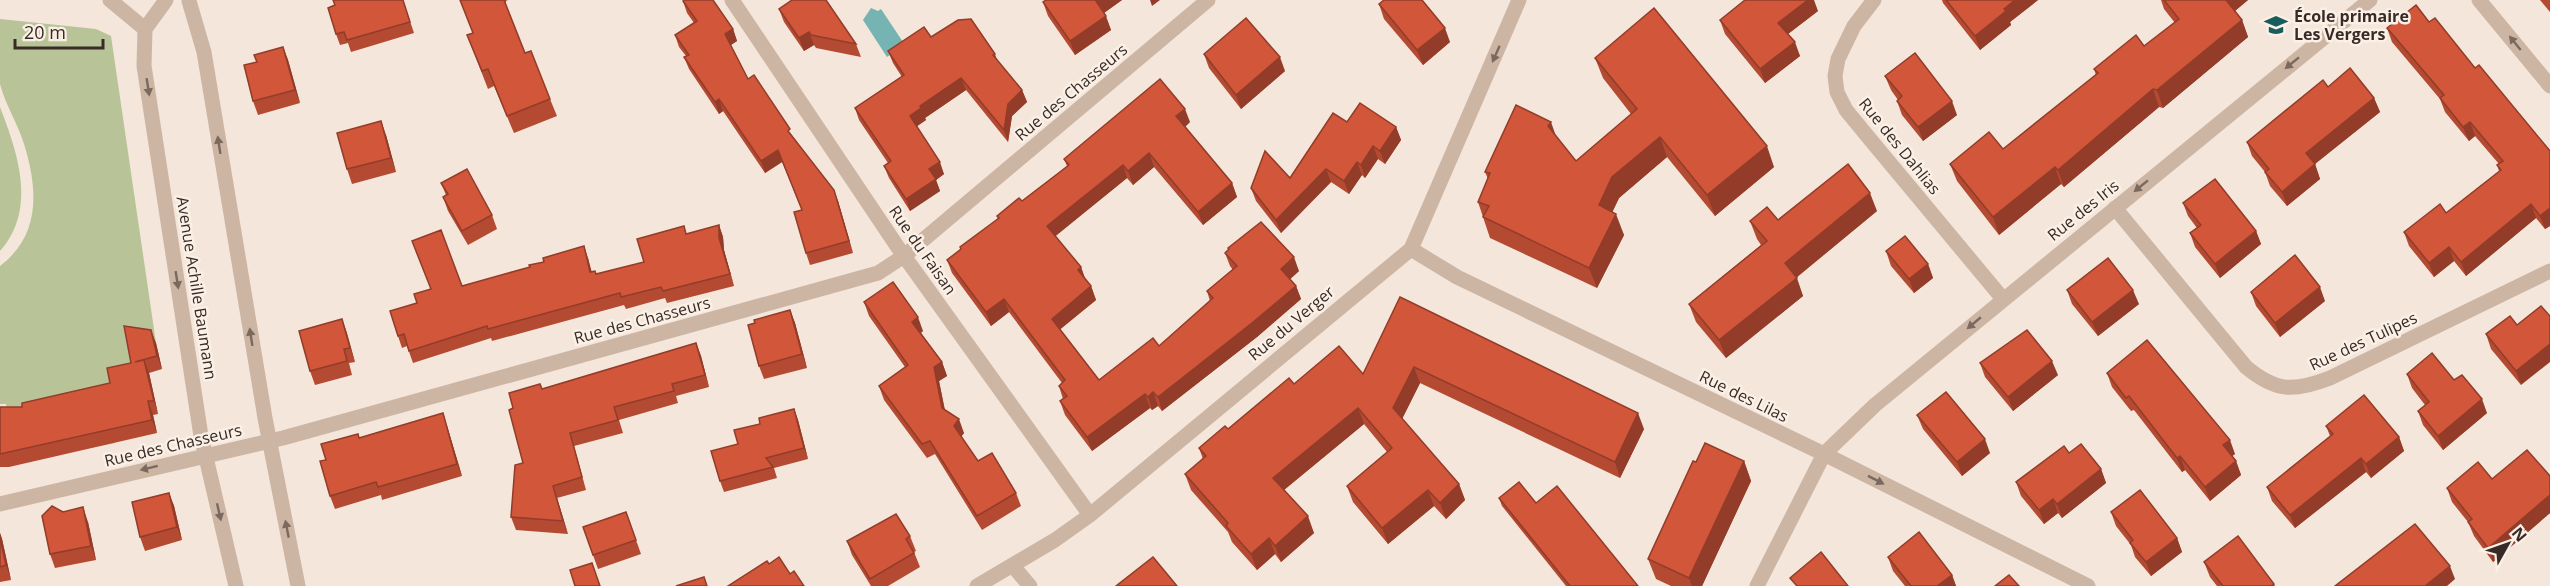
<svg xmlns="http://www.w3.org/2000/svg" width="2550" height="586" font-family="'Open Sans',sans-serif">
	<rect width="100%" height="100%" fill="#f4e6da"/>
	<g fill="#b8c498">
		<path d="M0,19L96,29L111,36L156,343L129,340L136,376L102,385L115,443L80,450L7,412L6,404H0V266C41,235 38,189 24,144C18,124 5,104 0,84C0,66 0,38 0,19Z"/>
		<path d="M0,107C18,154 37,209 0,251Z"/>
	</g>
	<path fill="#76b4b3" d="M871,8L878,11L881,9L905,45L887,57L863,20Z"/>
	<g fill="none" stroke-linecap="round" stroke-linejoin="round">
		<g stroke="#cdb5a4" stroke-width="15">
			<path d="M110,0L145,29"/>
			<path d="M166,0L145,29L144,66L201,436L236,586"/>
			<path d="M732,0L899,249L1090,515"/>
			<path d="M1874,0L1854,26L1838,59L1835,76L1837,92L1846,110L1869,138L2003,299"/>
			<path d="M2479,0L2550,86"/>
			<path d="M189,1L204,52L265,418L298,586"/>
			<path d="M2115,208L2246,367C2276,392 2294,392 2330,378L2550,271"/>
			<path d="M1411,249L1457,277L1824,454L2088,586"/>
			<path d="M0,504L283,438L878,273L904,256L1208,0"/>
			<path d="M1013,566L1030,586"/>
			<path d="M977,586L1055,540L1090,515L1411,249L1519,0"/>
			<path d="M1757,586L1824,454L1875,405L2370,0"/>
		</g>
	</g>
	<g fill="#b44a32">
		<path d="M403,0L414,33L351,52L348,43L340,45L336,34Z"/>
		<path d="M460,0H508L506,1V7L525,53L550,99L557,116L514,133L494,86L488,89L467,35L473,33Z"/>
		<path d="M1122,0L1104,13L1111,30L1075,55L1048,16L1043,2Z"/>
		<path d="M1942,0H2038L2010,22L2011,25L1980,50L1943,3Z"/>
		<path d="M2161,0H2248L2235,11L2242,20L2248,37L2163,108L2159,107L2064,187L2061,184L1999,235L1957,181L1950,164L2003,149L2096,75L2094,69L2144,46L2175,23L2164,9Z"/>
		<path d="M2540,0H2550V12Z"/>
		<path d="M683,1L733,29L737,41L731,45L748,79L794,138L838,201L853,253L810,265L806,253L802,210L782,162L765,173L723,111L719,114L689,69L684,57L686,56L679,47L675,35L694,23L687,13Z"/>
		<path d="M1379,4L1450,42L1423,65L1384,19Z"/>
		<path d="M779,9L856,44L861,57L816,48L814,45L804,51L784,22Z"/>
		<path d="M1818,11L1788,34L1800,56L1765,83L1725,34L1720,20Z"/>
		<path d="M2429,22L2475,68L2550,151V226L2545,229L2536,218L2466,276L2454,261L2434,277L2409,246L2404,232L2446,213L2499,171L2497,165L2499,164L2475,136L2469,141L2445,112L2440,99L2392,42L2387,28Z"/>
		<path d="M931,37L995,54L997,60L1022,90L1027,102L1012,116L1008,142L966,90L925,118L926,120L916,127L944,174L936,180L940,191L910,211L889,178L884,166L888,163L859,120L855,108L902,77L893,63L888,51Z"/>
		<path d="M283,47L288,60L300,103L258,115L253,101L257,62Z"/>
		<path d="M1204,54L1285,71L1241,109L1209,68Z"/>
		<path d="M1595,58L1774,167L1715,216L1667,157L1619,198L1612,212L1624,235L1597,288L1490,238L1478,202L1488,179L1485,172L1556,136L1576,161L1631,114L1603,78Z"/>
		<path d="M1885,76L1957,115L1923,141L1902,115L1897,101L1898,100L1891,90Z"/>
		<path d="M2328,87L2374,98L2380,112L2315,164L2320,179L2287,206L2270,186L2265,172L2252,156L2247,142Z"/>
		<path d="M1190,122L1185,127L1232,183L1237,197L1203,225L1154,167L1133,185L1127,178L1055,236L1081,267L1085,279L1091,286L1096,300L1060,329L1099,380L1159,346L1210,301L1207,291L1233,270L1230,266L1225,253L1229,249L1228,248L1299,271L1290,279L1296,286L1301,299L1257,337L1162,411L1158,406L1152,410L1150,408L1092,451L1065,415L1060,401L1063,399L1059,386L1062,383L1009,312L991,326L952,273L947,260L961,250L960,247L998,219L997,216L1022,201L1067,166L1064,159Z"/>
		<path d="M1347,122L1396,127L1401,140L1385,164L1378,159L1365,178L1362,175L1349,194L1331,182L1281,233L1256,201L1251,188L1290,178Z"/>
		<path d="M386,135L396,172L352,184L347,169Z"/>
		<path d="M441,183L492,215L497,229L468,245L448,211L443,197L446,195Z"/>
		<path d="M2183,203L2256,231L2261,244L2220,278L2195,247L2190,233L2197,228L2188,216Z"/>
		<path d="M1877,211L1796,278L1803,296L1726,358L1696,322L1689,304L1761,245L1757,239L1750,221L1778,220Z"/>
		<path d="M719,225L723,237L724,250L734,286L667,303L665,298L626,309L624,305L492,341L491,338L413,363L407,346L402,348L398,336L417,303L462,286L588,258L591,272L596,274L644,262L684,226L686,234Z"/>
		<path d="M1886,251L1928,264L1933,278L1914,293L1891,266Z"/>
		<path d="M2067,290L2139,304L2098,336L2072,304Z"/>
		<path d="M2251,292L2325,301L2280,337L2256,306Z"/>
		<path d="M1400,297L1644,429L1620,478L1420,383L1402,419L1459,484L1465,500L1446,519L1434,506L1388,544L1353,502L1347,486L1387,452L1364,424L1284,490L1314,533L1281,562L1275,554L1257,570L1232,542L1228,532L1191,490L1185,474L1203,459L1199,448L1228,429L1294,384L1363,374Z"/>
		<path d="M864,302L923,331L921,333L942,362L947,376L939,381L945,410L964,433L961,437L978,461L1016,493L1021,506L982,530L935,454L927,458L884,400L879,386L905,367L869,316Z"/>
		<path d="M790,310L795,323L807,368L764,379L759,366Z"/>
		<path d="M2510,316L2521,385L2491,349L2486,334Z"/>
		<path d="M342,319L355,362L349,363L352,375L315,385L310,371Z"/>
		<path d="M156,343L162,369L149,373L158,414L153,415L157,433L9,467H0V407H22L110,383L131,363Z"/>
		<path d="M696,343L701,356L709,387L676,396L678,403L619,420L623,433L574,446L586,490L557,498L568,534L516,530L511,517L523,463L542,389Z"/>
		<path d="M1980,363L2058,375L2013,411L1985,377Z"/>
		<path d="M2107,373L2235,454L2232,456L2236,461L2241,475L2210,501L2185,470L2182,472L2134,410L2131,411L2112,387Z"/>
		<path d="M2407,374L2454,380L2487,413L2443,450L2423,425L2418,411L2425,405L2412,388Z"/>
		<path d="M794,409L798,420L808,459L774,468L777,478L724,492L720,481L738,444L760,424Z"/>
		<path d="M1917,415L1990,453L1962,476L1923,429Z"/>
		<path d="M447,426L462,476L382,500L381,495L335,509L330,496L326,460L359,438Z"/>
		<path d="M2326,426L2399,437L2404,451L2371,478L2366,472L2295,528L2272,501L2267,487L2330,436Z"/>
		<path d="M2069,453L2101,469L2106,483L2062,518L2058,513L2044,524L2021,496L2016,482Z"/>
		<path d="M1744,461L1751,481L1702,586H1671L1656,579L1648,559Z"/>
		<path d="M2550,476V513L2493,562L2474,536L2468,522L2452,502L2447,488L2492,479Z"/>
		<path d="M169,493L174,506L182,540L145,551L140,537Z"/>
		<path d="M1499,498L1536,503L1638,586H1566L1502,506Z"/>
		<path d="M63,512L88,522L96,560L55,568L50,554Z"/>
		<path d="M626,512L641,554L598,569L583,527Z"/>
		<path d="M2111,512L2177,538L2182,552L2151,576L2135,557L2131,545L2116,526Z"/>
		<path d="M0,533L2,539L11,580L0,582Z"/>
		<path d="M910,536L916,551L914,552L920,567L888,586H871L852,555L847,541Z"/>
		<path d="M1888,557L1952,575L1956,586H1905L1893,571Z"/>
		<path d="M2204,562L2274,584L2275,586H2217L2210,577Z"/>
	</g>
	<g fill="#923c29">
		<path d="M1097,0H1122L1101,15L1096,1Z"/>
		<path d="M1150,0H1160L1152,6Z"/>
		<path d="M1808,0H1814L1818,11L1784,37L1778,23Z"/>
		<path d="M2015,0H2038L2010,22L2011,25L1980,50L1975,36L2004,9Z"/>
		<path d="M2225,0H2248L2230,15Z"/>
		<path d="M1106,16L1111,30L1075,55L1070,41Z"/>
		<path d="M2242,20L2248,37L2163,108L2157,90Z"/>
		<path d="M1445,28L1450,42L1423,65L1417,50Z"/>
		<path d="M733,29L737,41L729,46L725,34Z"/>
		<path d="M809,32L814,45L804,51L799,38Z"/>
		<path d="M1795,42L1800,56L1765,83L1760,69Z"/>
		<path d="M283,47L288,60L300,103L295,90Z"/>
		<path d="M1280,57L1285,71L1241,109L1236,95Z"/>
		<path d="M961,78L966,90L925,118L926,120L914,128L910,116L920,106Z"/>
		<path d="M2153,89L2159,107L2064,187L2058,170Z"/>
		<path d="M1022,90L1027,102L1012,116L1008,142L1004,130L1008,104Z"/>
		<path d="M2374,98L2380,112L2311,167L2306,153Z"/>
		<path d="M719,99L723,111L719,114L715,102Z"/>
		<path d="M1952,101L1957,115L1923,141L1918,127Z"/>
		<path d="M1185,109L1190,122L1181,130L1176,116Z"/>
		<path d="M381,121L386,135L396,172L391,158Z"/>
		<path d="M1551,122L1558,142L1548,126Z"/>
		<path d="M2470,122L2475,136L2469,141L2463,127Z"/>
		<path d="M1396,127L1401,140L1385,164L1380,151Z"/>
		<path d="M1660,137L1667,157L1619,198L1606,226L1599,205L1612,177Z"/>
		<path d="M1373,146L1378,159L1365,178L1361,165Z"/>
		<path d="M1767,146L1774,167L1715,216L1707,195Z"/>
		<path d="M778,150L782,162L765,173L761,161Z"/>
		<path d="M1149,153L1154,167L1133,185L1128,171Z"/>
		<path d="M940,162L944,174L936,180L940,191L910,211L906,199L929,169Z"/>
		<path d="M1357,162L1362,175L1349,194L1344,181Z"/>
		<path d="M2315,164L2320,179L2287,206L2282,192Z"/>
		<path d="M1123,165L1127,178L1052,239L1047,226Z"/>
		<path d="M2055,167L2061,184L1999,235L1993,217Z"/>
		<path d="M1326,169L1331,182L1281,233L1276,220Z"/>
		<path d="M1232,183L1237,197L1203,225L1198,212Z"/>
		<path d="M834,190L838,201L853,253L849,241Z"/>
		<path d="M1870,193L1877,211L1792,281L1785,263Z"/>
		<path d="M2531,204L2536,218L2466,276L2461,262Z"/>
		<path d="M2550,208V226L2545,229L2540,216Z"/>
		<path d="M1616,214L1624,235L1597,288L1589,268Z"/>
		<path d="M719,225L723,237L724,250L734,286L719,238Z"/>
		<path d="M2256,231L2261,244L2220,278L2215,264Z"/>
		<path d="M584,246L588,258L595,284L590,272Z"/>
		<path d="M2449,247L2454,261L2434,277L2429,263Z"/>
		<path d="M1294,257L1299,271L1286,283L1281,269Z"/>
		<path d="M1928,264L1933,278L1914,293L1909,279Z"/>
		<path d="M1081,267L1086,281L1078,270Z"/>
		<path d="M1797,278L1803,296L1726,358L1719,340Z"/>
		<path d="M1091,286L1096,300L1057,332L1052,319Z"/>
		<path d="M1296,286L1301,299L1257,337L1162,411L1158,397Z"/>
		<path d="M2320,287L2325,301L2280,337L2275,323Z"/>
		<path d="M2133,290L2139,304L2098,336L2092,322Z"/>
		<path d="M1004,299L1009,312L991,326L986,312Z"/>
		<path d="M790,310L795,323L807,368L802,354Z"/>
		<path d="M918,317L923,331L917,335L912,322Z"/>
		<path d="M342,319L347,333L355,362L350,348Z"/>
		<path d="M151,330L156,343L162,369L157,356Z"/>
		<path d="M696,343L701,356L709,387L705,375Z"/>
		<path d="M2550,344V362L2521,385L2516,371Z"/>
		<path d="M144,360L149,373L158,414L154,401Z"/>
		<path d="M2052,361L2058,375L2013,411L2008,397Z"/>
		<path d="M942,362L947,376L939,381L947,422L942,408L934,367Z"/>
		<path d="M1414,367L1420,383L1399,425L1393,408Z"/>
		<path d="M1153,392L1158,406L1152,410L1148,397Z"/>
		<path d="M1145,394L1150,408L1092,451L1087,437Z"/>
		<path d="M2482,399L2487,413L2443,450L2438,436Z"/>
		<path d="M148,401L153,415L157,433L152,420Z"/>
		<path d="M1358,408L1364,424L1279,494L1273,478Z"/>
		<path d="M794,409L798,420L808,459L804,448Z"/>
		<path d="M443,413L447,426L462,476L457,464Z"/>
		<path d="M1638,413L1644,429L1620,478L1615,462Z"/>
		<path d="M959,419L964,433L959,439L954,426Z"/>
		<path d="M2399,437L2404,451L2371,478L2366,464Z"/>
		<path d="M1985,439L1990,453L1962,476L1957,462Z"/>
		<path d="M2230,440L2235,454L2228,459L2223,445Z"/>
		<path d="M2180,456L2185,470L2182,472L2177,458Z"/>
		<path d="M2361,458L2366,472L2295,528L2290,515Z"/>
		<path d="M1744,461L1751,481L1702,586H1692L1689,578Z"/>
		<path d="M2236,461L2241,475L2210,501L2205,487Z"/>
		<path d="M2101,469L2106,483L2062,518L2057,504Z"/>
		<path d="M1459,484L1465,500L1446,519L1440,503Z"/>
		<path d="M553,486L557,498L568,534L563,521Z"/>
		<path d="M1428,490L1434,506L1388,544L1382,528Z"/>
		<path d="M169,493L174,506L182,540L177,527Z"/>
		<path d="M2550,495V513L2493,562L2488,548Z"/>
		<path d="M2053,499L2058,513L2044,524L2039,510Z"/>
		<path d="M83,507L88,522L96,560L91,546Z"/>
		<path d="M1308,516L1314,533L1281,562L1275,546Z"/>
		<path d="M0,533L2,539L11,580L6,565L0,538Z"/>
		<path d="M1269,538L1275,554L1257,570L1251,554Z"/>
		<path d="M2177,538L2182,552L2151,576L2146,562Z"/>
		<path d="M2450,566L2455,579L2447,586H2425Z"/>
		<path d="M1952,575L1956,586H1937Z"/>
	</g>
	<g fill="#d1563a" stroke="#923c29" stroke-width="1.5">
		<path d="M333,0H403L410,22L347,40L344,32L336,34L328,8L335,5Z"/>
		<path d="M460,0H504L525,53L531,51L550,99L507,116L488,69L482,71L467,35L473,33Z"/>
		<path d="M684,0H713L733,29L725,34L748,79L754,75L790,129L788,131L834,190L849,241L806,253L794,212L802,210L778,150L761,161L719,99L715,102L684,57L689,55L675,35L697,21L683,1Z"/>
		<path d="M792,0H826L856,44L811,35L809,32L799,38L779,9Z"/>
		<path d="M1046,0H1097L1096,1L1106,16L1070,41L1043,2Z"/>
		<path d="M1384,0H1422L1445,28L1417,50L1379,4Z"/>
		<path d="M1745,0H1808L1778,23L1795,42L1760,69L1720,20Z"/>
		<path d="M1946,0H2015L2004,9L2006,11L1975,36Z"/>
		<path d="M2164,0H2226L2242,20L2157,90L2153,89L2058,170L2055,167L1993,217L1950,164L1989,132L2003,149L2098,73L2094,69L2136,35L2144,46L2179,19Z"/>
		<path d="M2416,5L2429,22L2435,18L2475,68L2479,65L2550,151V208L2540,216L2531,204L2461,262L2449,247L2429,263L2404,232L2440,204L2446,213L2501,170L2497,165L2503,161L2470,122L2463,127L2440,98L2444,95L2387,28Z"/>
		<path d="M1654,8L1767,146L1707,195L1660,137L1612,177L1599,205L1616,214L1589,268L1483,217L1489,206L1478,202L1490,173L1485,172L1516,105L1551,122L1548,126L1576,161L1637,109L1595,58Z"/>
		<path d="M1246,18L1280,57L1236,95L1204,54Z"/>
		<path d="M971,19L995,54L993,55L1022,90L1008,104L1004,130L961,78L920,106L921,108L910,116L940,162L929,169L936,179L906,199L884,166L891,161L855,108L904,75L888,51L924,27L931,37L958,20Z"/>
		<path d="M283,47L295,90L253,101L244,65L257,62L254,55Z"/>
		<path d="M1915,53L1952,101L1918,127L1897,101L1902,96L1885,76Z"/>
		<path d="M2350,68L2374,98L2306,153L2315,164L2282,192L2265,172L2269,169L2247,142L2323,80L2328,87Z"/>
		<path d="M1160,79L1185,109L1176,116L1232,183L1198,212L1149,153L1128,171L1123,165L1047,226L1081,267L1078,270L1091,286L1052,319L1099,380L1153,338L1159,346L1213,298L1207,291L1237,266L1225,253L1229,249L1228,248L1261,222L1294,257L1281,269L1296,286L1252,323L1158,397L1153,392L1148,397L1145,394L1087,437L1060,401L1067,396L1059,386L1065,380L1004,299L986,312L947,260L961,249L960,247L999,218L997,216L1019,198L1022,201L1069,165L1064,159Z"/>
		<path d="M1360,103L1396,127L1380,151L1373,146L1361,165L1357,162L1344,181L1326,169L1276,220L1251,188L1265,151L1290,178L1333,113L1347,122Z"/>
		<path d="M381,121L391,158L347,169L337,133Z"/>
		<path d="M1848,164L1870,193L1785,263L1797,278L1719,340L1689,304L1767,241L1750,221L1767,207L1778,220Z"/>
		<path d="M467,169L492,215L462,231L443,197L448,194L441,183Z"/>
		<path d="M2215,179L2256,231L2215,264L2190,233L2201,225L2183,203Z"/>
		<path d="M719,225V238L730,274L663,291L661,287L621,297L620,293L488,329L487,326L409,351L404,334L398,336L390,311L417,303L414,294L431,289L412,241L441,230L462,286L530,267L529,265L544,262L543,258L584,246L590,272L595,271L596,274L644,262L637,239L684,226L686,234Z"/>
		<path d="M1905,236L1928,264L1909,279L1886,251Z"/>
		<path d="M2295,255L2320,287L2275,323L2251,292Z"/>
		<path d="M2108,258L2133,290L2092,322L2067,290Z"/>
		<path d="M893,282L918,317L912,322L942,362L934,367L942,408L959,419L954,426L978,461L992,453L1016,493L977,516L930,441L922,444L879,386L908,365L864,302Z"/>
		<path d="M1400,297L1638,413L1615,462L1414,367L1393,408L1459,484L1440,503L1428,490L1382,528L1347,486L1392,448L1358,408L1273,478L1308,516L1275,546L1269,538L1251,554L1226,526L1228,523L1185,474L1206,456L1199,448L1225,426L1228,429L1289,378L1294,384L1339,346L1363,374Z"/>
		<path d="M2541,306L2550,316V344L2516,371L2486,334L2510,316L2517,325Z"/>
		<path d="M790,310L802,354L759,366L748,325L755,323L754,320Z"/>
		<path d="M342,319L350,348L344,349L347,361L310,371L299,331Z"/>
		<path d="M124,326L151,330L157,356L135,362L144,360L154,401H148L152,420L0,454V407H22V403L110,383L107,368L131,363Z"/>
		<path d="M2027,330L2052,361L2008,397L1980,363Z"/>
		<path d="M2147,340L2230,440L2223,445L2236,461L2205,487L2180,456L2177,458L2129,396L2126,398L2107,373Z"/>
		<path d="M696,343L705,375L672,384L674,391L614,407L618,420L570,433L582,477L553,486L563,521L511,517L515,465L523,463L509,410L513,408L509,393L540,384L542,389Z"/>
		<path d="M2432,353L2454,380L2462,375L2482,399L2438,436L2418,411L2429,402L2407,374Z"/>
		<path d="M1946,392L1985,439L1957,462L1917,415Z"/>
		<path d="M2364,395L2399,437L2366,464L2361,458L2290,515L2267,487L2333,434L2326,426Z"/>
		<path d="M794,409L804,448L766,458L773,467L720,481L711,451L738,444L734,430L760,424L759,418Z"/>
		<path d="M443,413L457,464L378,487L376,482L330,496L320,461L326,460L321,444L358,434L359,438Z"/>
		<path d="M1705,443L1744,461L1689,578L1648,559L1693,461L1696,462Z"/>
		<path d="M2081,444L2101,469L2057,504L2053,499L2039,510L2016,482L2064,446L2069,453Z"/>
		<path d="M2527,450L2550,476V495L2488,548L2468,522L2472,519L2447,488L2478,462L2492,479Z"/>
		<path d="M1519,482L1536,503L1557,486L1638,586H1570L1499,498Z"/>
		<path d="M2140,490L2177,538L2146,562L2130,543L2133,540L2111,512Z"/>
		<path d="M169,493L177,527L140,537L132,502Z"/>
		<path d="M52,506L63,512L83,507L91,546L50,554L42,516Z"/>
		<path d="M626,512L636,540L593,555L583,527Z"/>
		<path d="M896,514L910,536L906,539L914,553L870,579L847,541Z"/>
		<path d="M2415,524L2450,566L2425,586H2335Z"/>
		<path d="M1919,532L1952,575L1937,586H1911L1888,557Z"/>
		<path d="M2238,536L2274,584L2271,586H2223L2204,562Z"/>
		<path d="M0,538L6,565L0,567Z"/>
		<path d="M1821,552L1848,586H1797L1790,578Z"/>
		<path d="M779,557L790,574L794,571L804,586H728L767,561L769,564Z"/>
		<path d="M1153,557L1177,586H1116Z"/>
		<path d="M592,563L600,586H575L570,570Z"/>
		<path d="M2009,575L2019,586H1995Z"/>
		<path d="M704,577L707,586H676Z"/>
	</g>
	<defs><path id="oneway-solid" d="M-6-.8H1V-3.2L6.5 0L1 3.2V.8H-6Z" transform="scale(1.5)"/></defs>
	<g fill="#7b695f">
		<use href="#oneway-solid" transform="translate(2515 43) rotate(-129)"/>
		<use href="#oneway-solid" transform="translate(1496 54) rotate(114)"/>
		<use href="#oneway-solid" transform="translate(2292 63) rotate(141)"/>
		<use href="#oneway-solid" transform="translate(148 87) rotate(81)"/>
		<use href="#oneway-solid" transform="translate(219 145) rotate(-99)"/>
		<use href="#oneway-solid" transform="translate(2141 186) rotate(141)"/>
		<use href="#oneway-solid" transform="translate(177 280) rotate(81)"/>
		<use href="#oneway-solid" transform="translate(1974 323) rotate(140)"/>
		<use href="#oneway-solid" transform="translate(251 337) rotate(-99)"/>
		<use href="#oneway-solid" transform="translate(149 468) rotate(166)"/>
		<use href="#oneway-solid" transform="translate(1876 480) rotate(27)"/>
		<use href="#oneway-solid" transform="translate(219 512) rotate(77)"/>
		<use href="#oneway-solid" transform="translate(287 529) rotate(-101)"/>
	</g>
	<defs>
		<g id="school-bare" transform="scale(1.8)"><path d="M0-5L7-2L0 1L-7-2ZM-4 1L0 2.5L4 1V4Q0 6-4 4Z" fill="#185d5e" stroke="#fbf0e6" stroke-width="2.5" paint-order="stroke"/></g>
	</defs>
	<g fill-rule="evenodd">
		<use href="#school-bare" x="2276" y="25"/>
	</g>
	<g text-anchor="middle" stroke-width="5" stroke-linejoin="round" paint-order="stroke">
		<g font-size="16" font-weight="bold" fill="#382b27" stroke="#fbf0e6" text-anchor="start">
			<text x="2294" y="22">École primaire<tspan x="2294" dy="18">Les Vergers</tspan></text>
		</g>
		<g font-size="16" fill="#382b27" stroke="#fbf0e6">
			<text transform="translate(1071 92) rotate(-40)" y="6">Rue des Chasseurs</text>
			<text transform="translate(1900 146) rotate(51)" y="6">Rue des Dahlias</text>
			<text transform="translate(2083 210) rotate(-39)" y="6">Rue des Iris</text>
			<text transform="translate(923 250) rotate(55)" y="6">Rue du Faisan</text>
			<text transform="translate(197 288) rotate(81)" y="6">Avenue Achille Baumann</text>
			<text transform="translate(642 320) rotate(-15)" y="6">Rue des Chasseurs</text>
			<text transform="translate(1291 323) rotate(-40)" y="6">Rue du Verger</text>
			<text transform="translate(2363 341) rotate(-25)" y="6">Rue des Tulipes</text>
			<text transform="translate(1744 396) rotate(26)" y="6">Rue des Lilas</text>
			<text transform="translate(173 445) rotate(-13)" y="6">Rue des Chasseurs</text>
		</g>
	</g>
	<g transform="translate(2508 544) rotate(50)" stroke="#fbf0e6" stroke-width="4.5" paint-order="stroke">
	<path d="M0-4.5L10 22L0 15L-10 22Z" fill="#382b27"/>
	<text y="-9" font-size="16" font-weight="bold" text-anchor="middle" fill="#382b27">N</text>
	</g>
	<path d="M15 39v9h88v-9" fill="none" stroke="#382b27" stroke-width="3"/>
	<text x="24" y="39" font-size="18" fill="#382b27" stroke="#fbf0e6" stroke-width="4.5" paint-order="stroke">20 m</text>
</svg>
